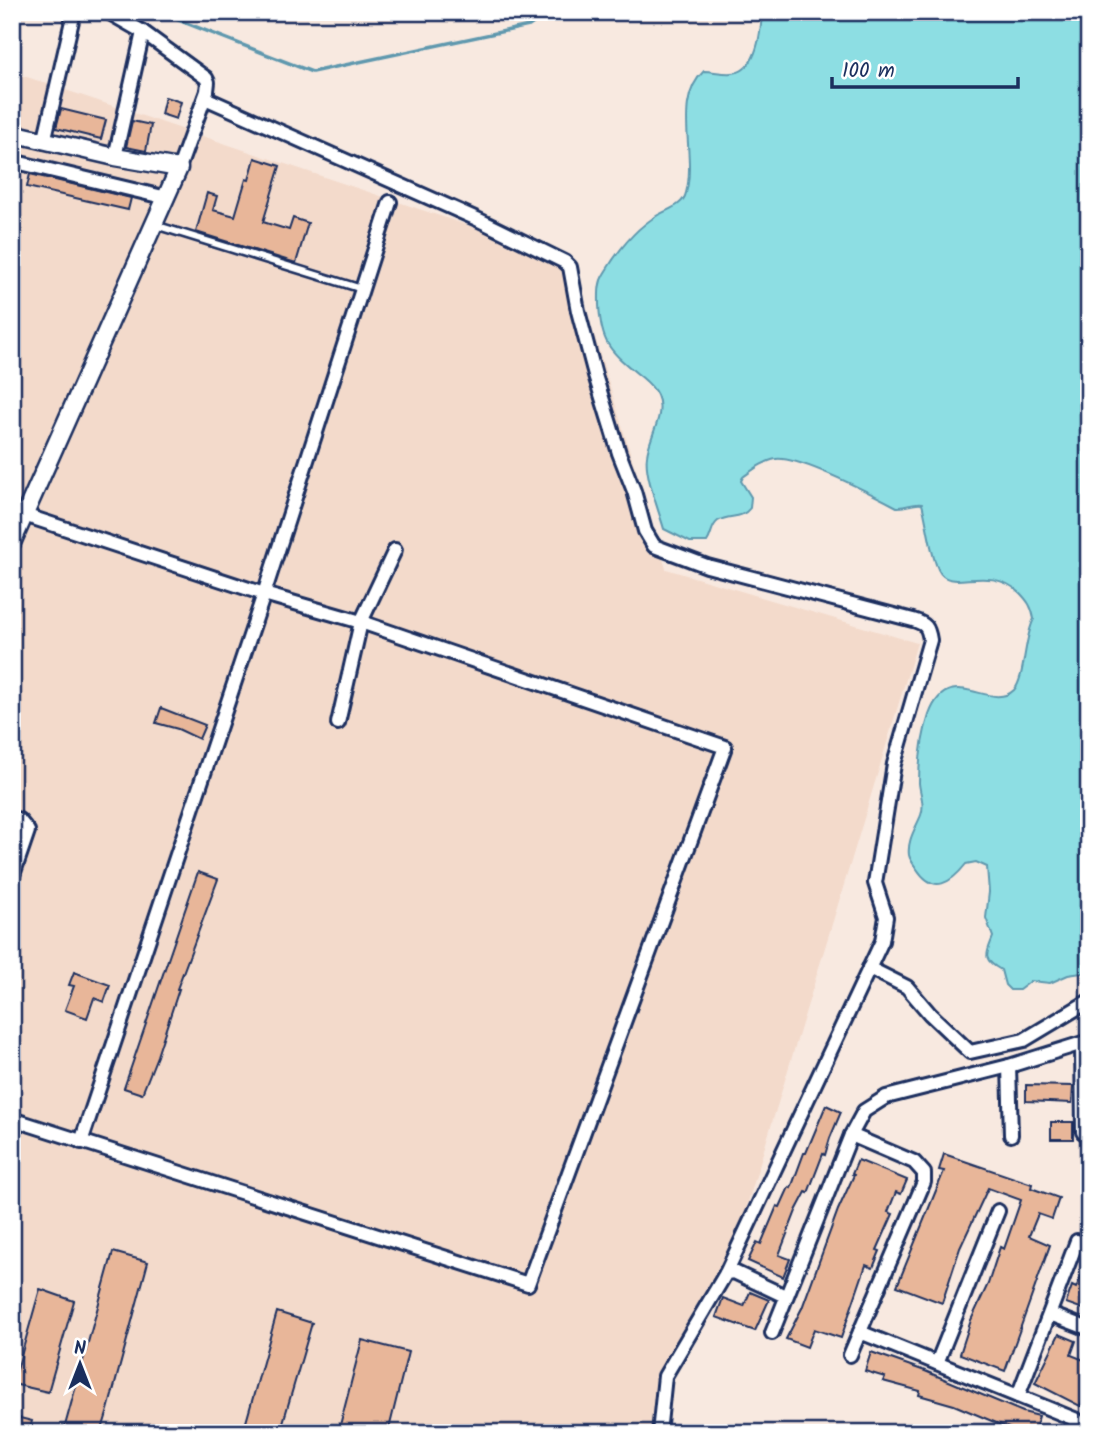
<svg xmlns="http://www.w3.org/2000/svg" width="1101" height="1445" font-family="Kalam,sans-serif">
	<rect width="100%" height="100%" fill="#f8e9e0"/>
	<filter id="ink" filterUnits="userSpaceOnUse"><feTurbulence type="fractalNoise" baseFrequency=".0143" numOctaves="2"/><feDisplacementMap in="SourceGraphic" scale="14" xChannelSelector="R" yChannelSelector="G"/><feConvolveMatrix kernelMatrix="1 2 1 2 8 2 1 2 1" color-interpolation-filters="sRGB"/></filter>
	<g filter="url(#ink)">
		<path fill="#f3dacb" d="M12,72L571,260L666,569L917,643L733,1252L662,1377L660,1433H12Z"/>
		<path fill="#8ddee3" stroke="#5f98ae" stroke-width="2" d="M762,12H1089V972L1068,975L1050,983L1031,981L1019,990H1010L1005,985L1001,970C982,959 986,955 993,937L986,918L989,892L987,867L976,862L966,864C951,883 934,895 917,869C914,865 910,860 909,855C907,840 916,828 921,815C925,804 920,794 919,783C919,761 922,736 929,715C949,660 990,713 1014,690C1025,679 1024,637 1034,619C1032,607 1028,601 1019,592C990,566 958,588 943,576C932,568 927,520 922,504C914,502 906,508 897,507C874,495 799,456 776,459C764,461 753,470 743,477L741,481L751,497L750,508C741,520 730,514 718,521C711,526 712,535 707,542H690L664,529C659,511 644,474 647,456C649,436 666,415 657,395C653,386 646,381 639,375C610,351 601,344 599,305C599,294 598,283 604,274C617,252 636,228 658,215C668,209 683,206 686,193C697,154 672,101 704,71C714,71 723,74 732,73C757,72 761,31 762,12Z"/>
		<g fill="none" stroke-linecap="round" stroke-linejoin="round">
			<path stroke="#5f98ae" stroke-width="3.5" d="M158,12L312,72L529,26L549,12"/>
		</g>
		<g fill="#e8b699" stroke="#1b2f5e" stroke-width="2">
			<path d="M165,97L181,102L176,119L161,114Z"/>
			<path d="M61,109L106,120L101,139L56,128Z"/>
			<path d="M132,121L151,125L146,151L126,147Z"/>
			<path d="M255,158L280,166L263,222L289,230L293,218L308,223L296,263L196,232L207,193L217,196L213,210L235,216L246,179L249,180Z"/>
			<path d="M30,174L131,198L128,210L27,187Z"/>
			<path d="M161,708L205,725L199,739L178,729L156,723Z"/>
			<path d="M198,872L218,879L177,989H179L157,1056L142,1094L124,1088Z"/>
			<path d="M74,972L110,985L104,1002L94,998L87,1018L65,1010L74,986L69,985Z"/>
			<path d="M1026,1085L1073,1086L1072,1103L1026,1101Z"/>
			<path d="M826,1105L841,1112L830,1138L825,1155L823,1154L808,1193L806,1192L796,1211L779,1255L790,1259L783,1277L748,1261L757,1242L761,1244L777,1206L780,1207L789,1187L791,1188L804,1153H806Z"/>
			<rect x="1051" y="1122" width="22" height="17"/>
			<path d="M944,1154L1032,1184L1031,1188L1059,1198L1052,1219L1038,1214L1029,1236L1050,1245L1005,1371L960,1354L971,1320L988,1284L1000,1247L1004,1249L1021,1200L988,1188L960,1248L942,1303L897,1286L944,1171L939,1170Z"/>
			<path d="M858,1160L907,1180L901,1194L896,1192L888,1212L893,1214L877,1250L880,1251L873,1268L866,1265L841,1338L814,1329L807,1347L786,1339L802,1308L838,1210L854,1175L852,1174Z"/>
			<path d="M113,1252L148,1262L108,1410L101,1433H63Z"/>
			<path d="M1089,1259V1311L1066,1303L1072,1286L1076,1288Z"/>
			<path d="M40,1289L74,1301L48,1392L13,1384Z"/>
			<path d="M750,1292L769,1300L755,1331L716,1317L723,1298L744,1306Z"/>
			<path d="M277,1312L312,1323L280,1433H243Z"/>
			<path d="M1059,1334L1076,1341L1071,1355L1089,1362V1387L1080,1406L1035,1383Z"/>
			<path d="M362,1340L408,1352L388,1433H338Z"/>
			<path d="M871,1352L925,1371L1023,1412L1039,1416L1034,1433H1022L1006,1427L954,1405L919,1395L920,1391L883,1381L885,1377L865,1371Z"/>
			<path d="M12,1416L32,1421L29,1433H12Z"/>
		</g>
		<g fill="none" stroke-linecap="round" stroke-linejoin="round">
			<g stroke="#1b2f5e" stroke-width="11">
				<path id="service" d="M155,225L362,289"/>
			</g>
			<g stroke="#1b2f5e" stroke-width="18">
				<g id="minor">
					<path d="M108,12L143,32L206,78L208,82L207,91L179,168"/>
					<path d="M205,98L477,219L565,262L570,267L578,311L595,375L619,453L634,491L645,531L654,546L707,566L913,620C926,624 928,627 930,640L894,764L875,883L886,917L882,941L726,1273"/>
					<path d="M44,142L74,12"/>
					<path d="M115,157L143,32"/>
					<path d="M12,161L167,198"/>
					<path d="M12,511L264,594L361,622L725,747L528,1284L12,1119"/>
					<path d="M338,723L361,622L395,550"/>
					<path d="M12,818L19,820L28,831L12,878"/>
					<path d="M869,968L907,987L930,1014L970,1052L1024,1040L1089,1001"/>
					<path d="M1082,1044L1083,1132"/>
					<path d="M1009,1066L1011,1135"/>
					<path d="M81,1142L264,594L390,202"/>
					<path d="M1050,1314L1089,1329"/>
					<path d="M860,1332L1077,1420L1072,1433"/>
					<path d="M772,1333L851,1135L864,1111L886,1097L1009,1066L1089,1041"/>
					<path d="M850,1355L924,1182V1173L914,1162L851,1135"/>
					<path d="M937,1363L998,1211"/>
					<path d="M1018,1396L1077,1241"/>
					<path d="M659,1433L665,1376L726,1273L734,1272L785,1296"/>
				</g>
			</g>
			<g stroke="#1b2f5e" stroke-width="21">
				<path id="tertiary" d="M12,133L115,157L179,168L12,543"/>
			</g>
			<use href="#service" stroke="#fff" stroke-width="6"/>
			<use href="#minor" stroke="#fff" stroke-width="12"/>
			<use href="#tertiary" stroke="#fff" stroke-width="16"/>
		</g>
	</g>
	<rect width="1101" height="1445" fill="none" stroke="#fff" stroke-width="42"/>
	<rect x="21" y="21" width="1059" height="1403" fill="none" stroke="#1b2f5e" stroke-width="2.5" filter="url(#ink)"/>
	<g transform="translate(80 1364)" stroke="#ffffff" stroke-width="5" paint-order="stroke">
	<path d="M0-5L12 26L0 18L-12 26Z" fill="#1b2f5e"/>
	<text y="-10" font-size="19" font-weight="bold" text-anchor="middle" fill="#1b2f5e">N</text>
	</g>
	<path d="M832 77v10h186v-10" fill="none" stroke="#1b2f5e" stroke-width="3.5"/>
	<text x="842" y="77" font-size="21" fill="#1b2f5e" stroke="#ffffff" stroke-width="5" paint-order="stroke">100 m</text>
</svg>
